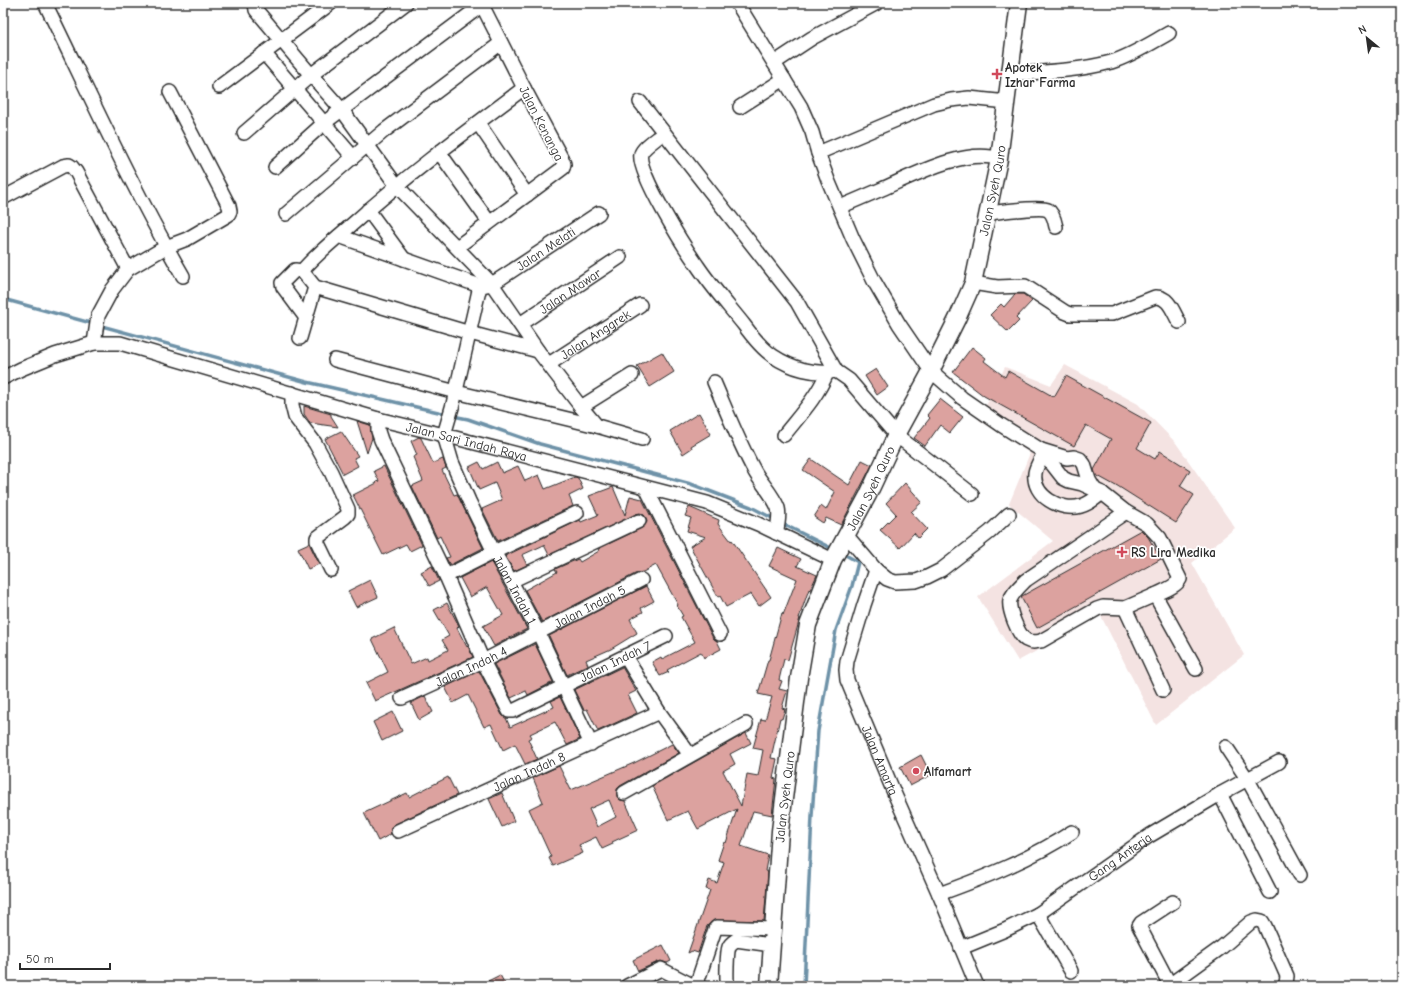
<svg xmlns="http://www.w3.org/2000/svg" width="1405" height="989" font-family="'Comic Neue',sans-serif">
	<rect width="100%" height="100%" fill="#fff"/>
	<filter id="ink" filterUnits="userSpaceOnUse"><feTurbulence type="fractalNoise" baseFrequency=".025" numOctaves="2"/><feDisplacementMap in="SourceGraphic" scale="8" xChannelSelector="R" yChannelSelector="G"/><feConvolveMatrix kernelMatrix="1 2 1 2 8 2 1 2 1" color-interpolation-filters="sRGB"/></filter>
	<g filter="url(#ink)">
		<path fill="#f4e3e2" d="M1065,365L1138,404L1176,443L1235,528L1192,563L1244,655L1156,725L1101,616L1018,661L978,597L1053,541L1009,504L1030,453L979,420L1005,367L1051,385Z"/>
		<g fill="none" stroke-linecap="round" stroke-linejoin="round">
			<g stroke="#6e92a8" stroke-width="3.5">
				<path d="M3,299L307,382L447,414"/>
				<path d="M453,416L468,419L540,444L691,484L751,507L776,520"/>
				<path d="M781,523L835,550"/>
				<path d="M804,986L812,816L818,731L836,630L852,586L858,562L842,553"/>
			</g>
		</g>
		<g fill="#dca29f" stroke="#2b2b2b" fill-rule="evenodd">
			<path d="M1015,294H1023L1032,301L1016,318L1019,321L1008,332L990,315L1001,304L1004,307Z"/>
			<path d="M972,347L986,358L984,361L1005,377L1008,371L1054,397L1066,376L1151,423L1137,448L1155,459L1160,451L1190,470L1180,486L1194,495L1176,523L1116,485V486L1096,475L1094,470L1111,439L1086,425L1074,446L984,396L953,372Z"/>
			<path d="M662,352L674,372L650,387L637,366Z"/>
			<path d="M876,369L888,387L877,395L865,376Z"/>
			<path d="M940,399L963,417L950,433L940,425L925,446L914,438L930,418L927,415Z"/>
			<path d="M304,406L331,414V416L338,427L310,423L304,414Z"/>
			<path d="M699,413L711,434L691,446L692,448L683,454L670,431Z"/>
			<path d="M357,421L370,425L372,438L367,453Z"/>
			<path d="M341,431L358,456L354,458L358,466L343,474L325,439Z"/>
			<path d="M419,437L421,438L433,463L443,459L446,468L442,470L454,495L457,494L483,548L450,565L446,558L450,557L440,536L437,538L412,486L423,481L413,457L417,455L411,441Z"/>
			<path d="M811,459L849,485L862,460L872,465L841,525L826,518L823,523L814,517L821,506L826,510L835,492L803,470Z"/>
			<path d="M479,462L483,469L497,462L502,473L518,466L525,481L539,475L545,489L575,477L578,478L583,489L569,496L573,506L498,541L482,509L502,500L495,483L479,490L469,467Z"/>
			<path d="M384,466L422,545L410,551L406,544L383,555L353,495L377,483L376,482L379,481L374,471Z"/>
			<path d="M905,483L922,502L911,512L927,529L918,538L914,533L900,548L880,530L896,514L886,503Z"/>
			<path d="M613,487L625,515L630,496L642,499L713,638L717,641L721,649L704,658L701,652L667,670L669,672L660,676L652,662L661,657L662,659L695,642L681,617L683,616L677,606L678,605L656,565L643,572L637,573L542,622L525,590L557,572L555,569L578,559L580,562L599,551L598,549L642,528L647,522L646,518L644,515L640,513L636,514L549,555L544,545L522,555L527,565L514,571L505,556L580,520L581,522L598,515L589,496Z"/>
			<path d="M689,507L719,520L718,524L731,541L732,540L771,597L759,606L751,594L726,607L720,596L718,597L690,546L706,537L687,531L691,518L685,516Z"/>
			<path d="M1141,530L1148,537L1161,559L1037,628L1021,597L1022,596Z"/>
			<path d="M309,543L319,564L308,569L298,548Z"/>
			<path d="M778,548L801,559L797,566L817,575L810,590L809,589L799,618H800L788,660L784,659L779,680L782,681L779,689L787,691L782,708L785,709L782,719L780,718L771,758L777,759L773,778L776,779L772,815L753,811L741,846L768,855L765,871L768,872L764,921L714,920L707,926L698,953L692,951L688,953L710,890L706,889L709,880L717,883L724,862L718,860L724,842L726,843L737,809L698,829L688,811L668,820L652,786L746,733L751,743L730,754L735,764L723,771L741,806L747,774L758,776L763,750L753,748L761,719L765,720L772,697L758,694L768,660H769L782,613L783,615L797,579L769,566Z"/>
			<path d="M491,562L527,629L494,646L483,626L503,615L487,587L470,597L460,578Z"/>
			<path d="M432,566L439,581L429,586L421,572Z"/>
			<path d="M370,580L378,597L356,607L348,591Z"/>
			<path d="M646,586L654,601L641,608L643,612L630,619L637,633L611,649L586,660L588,665L567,675L549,636Z"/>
			<path d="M447,603L459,626L457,628L467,647L468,646L473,657L375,701L366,683L388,672L372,639L394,628L411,664L427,657L428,660L448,650L442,640L449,636L434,610Z"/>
			<path d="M535,644L553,682L528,695L526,691L511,698L494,664Z"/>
			<path d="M622,667L636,691L628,695L637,713L598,731L587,709L584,710L574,690Z"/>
			<path d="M479,671L502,715L506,718L510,727L554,707L551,701L560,697L580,739L567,745L555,722L530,734L532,737L528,739L537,759L525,764L515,744L503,750L491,724L484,727L468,695L453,703L445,687Z"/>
			<path d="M425,696L433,712L419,720L411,703Z"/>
			<path d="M393,712L402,731L382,741L373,722Z"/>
			<path d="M672,744L679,753L620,786L617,789V797L620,800L625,801L638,830L612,842L613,844L602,849L596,837L579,845L583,853L553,866L549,858L551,857L529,809L543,802L533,778L559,766L571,790L634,763ZM609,800L616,817L597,827L589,809Z"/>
			<path d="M921,755L931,775L910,786L900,767Z"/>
			<path d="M448,777L457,795L395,824L391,827V834L378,841L364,813L407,793L409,797Z"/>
			<path d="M502,793L514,821L502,827L489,799Z"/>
			<path d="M663,945L671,961L667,963L661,961L658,962L638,971L633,960Z"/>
			<path d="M500,975L506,986H478Z"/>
		</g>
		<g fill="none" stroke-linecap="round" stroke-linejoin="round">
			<g stroke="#2b2b2b" stroke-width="16">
				<g id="minor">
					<path d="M45,3C90,95 132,188 183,276"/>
					<path d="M255,3L256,10L311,75L342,110L397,186L492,284L538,351L581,407L597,426"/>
					<path d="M737,3L801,107L812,132L818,153L828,180L853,239L874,281L899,324L931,371L962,398L1001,425L1041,450L1063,478L1069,481L1082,484L1102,493L1126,512L1147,524L1160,538L1180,579C1176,587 1163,591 1155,595L1196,669"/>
					<path d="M264,53L353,157"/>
					<path d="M774,63L812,38L877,3"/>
					<path d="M1010,74C1044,72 1078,71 1111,62C1131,56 1151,43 1169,33"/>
					<path d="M219,87L331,3"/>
					<path d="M524,88C467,131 410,173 356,221C339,236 317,253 302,271L315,287L470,333L538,351"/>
					<path d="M640,102L797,302L836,371L849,380L878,414L896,435L972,494"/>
					<path d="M740,107L784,79"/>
					<path d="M478,123L527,195"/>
					<path d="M244,133L311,75L406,3"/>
					<path d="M663,133C658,138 643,147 641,154C636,171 685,248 697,265C711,286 728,305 744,325C752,336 761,348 773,356C791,368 814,375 836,371"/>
					<path d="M439,152L489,222"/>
					<path d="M818,153L934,104L951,100L969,98L1007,102"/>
					<path d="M275,167L324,123L482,5"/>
					<path d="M3,198L63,166L69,165L72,167L76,172L128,269L166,247L187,239L228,215L230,211L229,206L170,92"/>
					<path d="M840,207C854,201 868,195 882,189C912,176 966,147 999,159"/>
					<path d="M368,210L404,259"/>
					<path d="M988,213C999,212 1041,206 1048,210C1053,213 1055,222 1056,227"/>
					<path d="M286,214L384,131L501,43"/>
					<path id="s1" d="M339,236L480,286L492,284L599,213"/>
					<path d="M457,247L563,168L564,164L562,159L524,88L481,3"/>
					<path d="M302,271L295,270L282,283L283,287L306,318"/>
					<path d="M973,283L997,287L1025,286L1065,312L1070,314H1112L1155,297C1169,296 1173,312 1179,322"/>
					<path id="s2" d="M480,286L453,404L444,435L452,462L469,501L494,552L511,581L538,632L591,744"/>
					<path id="s3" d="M520,324L620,257"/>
					<path d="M300,338L315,287"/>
					<path d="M94,343L98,316L112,290L128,269"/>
					<path d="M335,360L456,392L597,426L642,439"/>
					<path id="s4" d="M549,364L640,305"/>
					<path id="s5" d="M3,378L21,369L55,355L94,343H120L378,419L444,435L707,503L758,524L833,560"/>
					<path d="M714,382C727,412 739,443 755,472C762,484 773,495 778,508C780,516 778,525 776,533"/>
					<path d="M292,393V405L295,417L315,443L331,472L348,509V514L345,517L317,538V541L331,570"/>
					<path d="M581,407L632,375"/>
					<path id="s6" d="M378,419V431L381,440L446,576L483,661L509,711H513L666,636"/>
					<path d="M784,435C800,415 817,397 827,373"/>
					<path d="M1041,450L1067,458L1074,457L1080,459L1084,464L1089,480L1095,490"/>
					<path d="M1044,453C1041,459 1036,466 1035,473C1032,496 1061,512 1081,506C1089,504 1096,498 1102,493"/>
					<path d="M646,488L720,634"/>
					<path id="s7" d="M847,536L876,570L864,605L847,661L846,670L847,680L895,795L939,894L977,986"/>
					<path d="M876,570L887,579L895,582L916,581L927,577L941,570L990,532L1009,514"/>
					<path d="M446,576L494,552L577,513"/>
					<path d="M511,581L639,521"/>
					<path d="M1155,595L1125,608L1163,690"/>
					<path d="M1125,608L1103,607L1097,609L1041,641C1036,642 1031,643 1026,640C1018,635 1008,609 1010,600C1013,592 1020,586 1026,580L1126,512"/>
					<path d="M625,656L659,712L690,755"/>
					<path id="s8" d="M402,698L483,661L641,580"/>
					<path d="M1226,747L1248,780L1300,875"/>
					<path d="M624,793L746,724"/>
					<path d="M1220,794L1270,892"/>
					<path id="s9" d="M398,831L659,712"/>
					<path d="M939,894C986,877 1031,859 1072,832"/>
					<path d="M1038,914L1071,971"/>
					<path id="s10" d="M961,948L1005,930L1038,914L1149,836L1220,794L1279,762"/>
					<path d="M1170,985L1139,926L1141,923L1173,902"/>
					<path d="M627,986L661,969L694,986"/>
					<path d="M696,986L715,929L717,927L773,929"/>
					<path d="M728,986C726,981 727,952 729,947C730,944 733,942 736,940L771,945"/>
					<path d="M1168,986L1222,947L1251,922L1257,920L1262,921L1265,926L1287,976L1286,984L1284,986"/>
				</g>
			</g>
			<g stroke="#2b2b2b" stroke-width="19">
				<g id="major">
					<path id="s11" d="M769,986L780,831L799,678L808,625L833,560L868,495L896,435L931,371L957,319L973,283L999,159L1019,3"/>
				</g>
			</g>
			<use href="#minor" stroke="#fff" stroke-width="13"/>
			<use href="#major" stroke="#fff" stroke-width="16"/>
		</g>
	</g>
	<g fill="#d1495b" stroke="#fff" stroke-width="1.5">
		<path d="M995 68h4v4h4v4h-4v4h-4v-4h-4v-4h4z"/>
		<path d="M1120 546h4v4h4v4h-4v4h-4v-4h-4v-4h4z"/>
		<circle cx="916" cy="771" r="4"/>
	</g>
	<g text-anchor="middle" stroke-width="3.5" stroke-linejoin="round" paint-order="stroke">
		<g font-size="13" font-weight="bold" fill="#2b2b2b" stroke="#fff" text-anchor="start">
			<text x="1005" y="72">Apotek<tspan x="1005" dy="15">Izhar Farma</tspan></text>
			<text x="1131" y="557">RS Lira Medika</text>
			<text x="924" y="776">Alfamart</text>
		</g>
		<g font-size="13" fill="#2b2b2b" stroke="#fff">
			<text transform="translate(542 123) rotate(63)" y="5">Jalan Kenanga</text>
			<text dy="5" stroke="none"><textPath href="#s11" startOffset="838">Jalan Syeh Quro</textPath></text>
			<text dy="5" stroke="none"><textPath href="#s1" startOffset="226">Jalan Melati</textPath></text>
			<text dy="5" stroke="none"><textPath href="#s3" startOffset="60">Jalan Mawar</textPath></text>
			<text dy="5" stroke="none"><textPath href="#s4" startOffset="55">Jalan Anggrek</textPath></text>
			<text dy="5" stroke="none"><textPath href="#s5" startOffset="484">Jalan Sari Indah Raya</textPath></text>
			<text dy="5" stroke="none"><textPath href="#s11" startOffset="514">Jalan Syeh Quro</textPath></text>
			<text dy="5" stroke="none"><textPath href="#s2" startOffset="324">Jalan Indah 1</textPath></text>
			<text dy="5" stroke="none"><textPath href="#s8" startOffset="209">Jalan Indah 5</textPath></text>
			<text dy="5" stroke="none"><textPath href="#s6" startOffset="439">Jalan Indah 7</textPath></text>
			<text dy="5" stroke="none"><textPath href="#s8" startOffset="76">Jalan Indah 4</textPath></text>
			<text dy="5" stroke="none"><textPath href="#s7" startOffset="246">Jalan Amarta</textPath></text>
			<text dy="5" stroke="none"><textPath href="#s9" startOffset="144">Jalan Indah 8</textPath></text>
			<text dy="5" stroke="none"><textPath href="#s11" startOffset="190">Jalan Syeh Quro</textPath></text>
			<text dy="5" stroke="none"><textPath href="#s10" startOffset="184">Gang Anterja</textPath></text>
		</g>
	</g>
	<rect width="1405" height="989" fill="none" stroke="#fff" stroke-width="16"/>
	<rect x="8" y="8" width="1389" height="973" fill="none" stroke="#2b2b2b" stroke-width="1.5" filter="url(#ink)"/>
	<g transform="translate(1367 38) rotate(331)" stroke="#ffffff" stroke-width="3" paint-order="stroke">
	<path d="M0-3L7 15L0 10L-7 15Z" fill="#2b2b2b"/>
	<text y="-6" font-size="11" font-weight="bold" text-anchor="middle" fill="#2b2b2b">N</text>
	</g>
	<path d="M20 963v6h90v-6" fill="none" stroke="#2b2b2b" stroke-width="2"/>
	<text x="26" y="963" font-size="12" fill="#2b2b2b" stroke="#ffffff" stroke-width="3" paint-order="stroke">50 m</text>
</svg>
